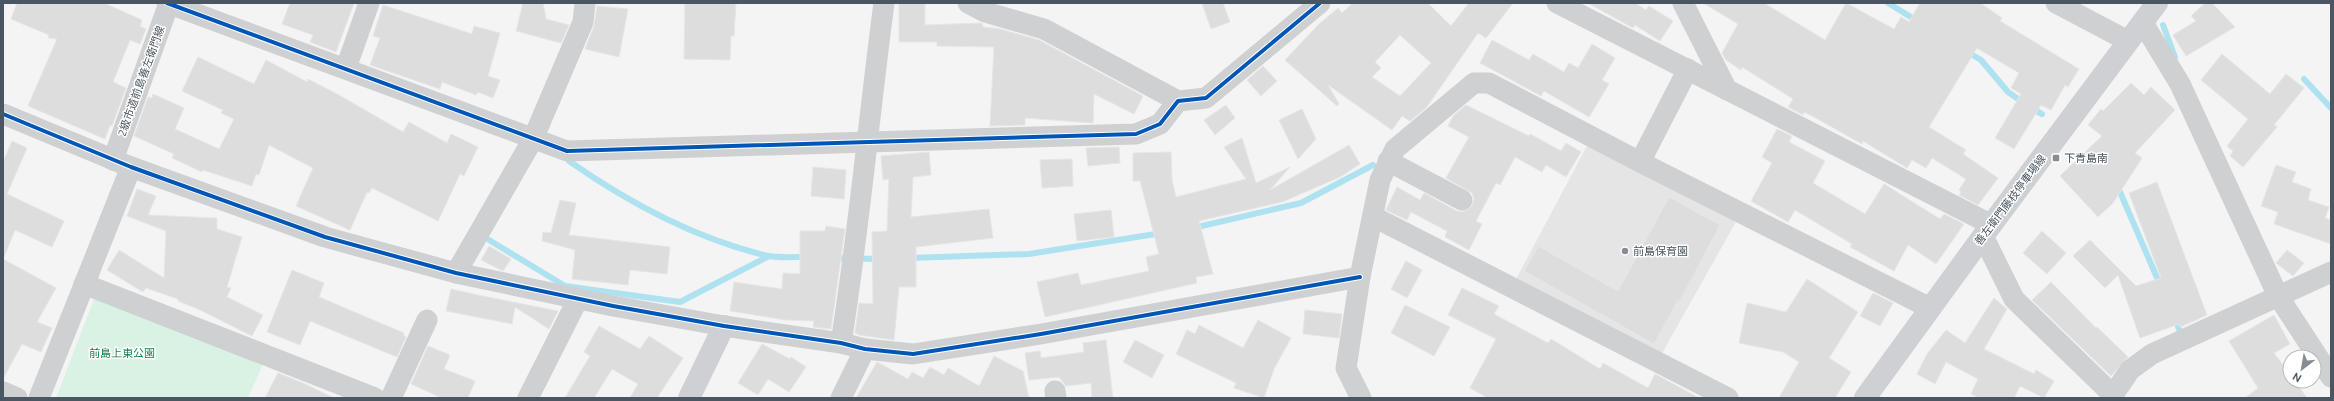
<svg xmlns="http://www.w3.org/2000/svg" width="2334" height="401" font-family="Ubuntu,'Noto Sans JP',sans-serif">
	<rect width="100%" height="100%" fill="#f4f4f4"/>
	<path fill="#e6e5e6" d="M1589,142L1737,220L1661,355L1514,283Z"/>
	<path fill="#d9f2e3" d="M96,294L263,364L248,398H56Z"/>
	<g fill="none" stroke-linecap="round" stroke-linejoin="round">
		<g stroke="#aee2f0" stroke-width="6">
			<path d="M1888,3L1919,22"/>
			<path d="M2163,25L2175,57"/>
			<path d="M1966,51L1981,60L2008,92L2024,103"/>
			<path d="M2304,79L2331,108"/>
			<path d="M2031,108L2042,114"/>
			<path d="M569,161C629,203 696,239 768,256C780,258 795,257 808,257"/>
			<path d="M2117,185L2161,287"/>
			<path d="M1193,228L1301,203L1373,165"/>
			<path d="M489,240L565,286L680,302L769,256"/>
			<path d="M833,258L880,259"/>
			<path d="M909,258L1029,254L1162,233"/>
			<path d="M2174,317L2179,329"/>
		</g>
	</g>
	<g fill="#ddddde" stroke="#e5e6e7" fill-rule="evenodd">
		<path d="M17,3H104L142,20L140,26L146,29L140,44L130,40L113,82L126,88L112,126L110,125L105,139L28,106L57,39L48,38L49,35L11,19Z"/>
		<path d="M290,3H354L336,52L310,42L313,35L282,24Z"/>
		<path d="M523,3H543L546,19L569,25L561,43L516,31Z"/>
		<path d="M685,3H736L734,36H731L730,60L684,59Z"/>
		<path d="M899,3H925V25L982,23L983,27L1000,29L1039,40L1143,96L1134,114L1094,94L1093,123L1025,118V125L990,126L994,47L937,46V42H899Z"/>
		<path d="M1202,3H1223L1230,22L1211,29Z"/>
		<path d="M1353,3H1428L1451,26L1469,3H1513L1486,38L1478,33L1426,108L1410,121L1402,116L1392,130L1328,85L1339,104L1337,106L1285,60L1318,25L1338,8L1342,13ZM1400,35L1431,63L1400,96L1372,77L1381,68L1375,62Z"/>
		<path d="M1588,3H1635L1646,10L1649,6L1673,21L1660,41L1635,25L1633,28Z"/>
		<path d="M1703,3H1764L1825,40L1846,3L1894,29L1901,17L1909,22L1920,3H1980L2002,18L2000,21L2079,69L2068,87L2065,85L2051,110L2041,105L2014,149L1995,138L2021,94L2011,88L2019,73L1977,48L1929,127L1966,150L1963,154L1998,178L1978,205L1959,195L1961,192L1959,190L1966,179L1932,158L1926,168L1912,160L1907,168L1863,141L1862,144L1814,117L1804,112L1803,115L1788,107L1793,99L1742,67L1741,70L1726,60L1722,53L1738,24Z"/>
		<path d="M2205,3H2212L2235,27L2186,56L2173,35L2196,21L2191,16Z"/>
		<path d="M383,5L472,34L474,26L500,33L488,76L500,80L493,98L478,92L476,95L442,82L440,89L370,65L380,38L373,36Z"/>
		<path d="M597,6L628,9L619,57L585,49L594,26Z"/>
		<path d="M1492,40L1529,60L1533,54L1564,72L1569,63L1578,68L1592,44L1615,58L1602,80L1609,84L1589,117L1544,91L1541,96L1480,63Z"/>
		<path d="M2222,54L2270,94L2286,74L2304,88L2274,125L2277,127L2243,167L2230,156L2233,151L2227,146L2248,119L2201,80Z"/>
		<path d="M198,57L254,84L266,60L307,82L308,79L339,95L403,132L409,122L447,143L451,134L478,147L464,176L460,174L438,221L372,188L369,193L367,192L350,230L296,206L313,168L269,145L259,175L256,174L252,186L203,170L202,172L172,158L174,154L134,136L148,97L152,98L153,94L184,108L175,129L219,149L234,119L221,113L223,110L182,91Z"/>
		<path d="M1263,66L1277,81L1261,96L1247,80Z"/>
		<path d="M2131,83L2144,95L2151,87L2175,110L2135,153L2142,158L2113,203L2098,217L2060,176L2102,136L2088,125L2101,109L2103,111Z"/>
		<path d="M1226,105L1235,118L1215,135L1204,120Z"/>
		<path d="M1466,105L1529,136L1530,134L1561,151L1566,143L1581,152L1566,177L1546,165L1542,172L1515,157L1500,185L1496,183L1476,221L1482,224L1469,250L1445,237L1447,231L1411,212L1407,220L1386,210L1397,187L1420,200L1424,193L1457,211L1463,212L1472,206L1474,199L1472,193L1446,178L1469,137L1448,126L1453,116Z"/>
		<path d="M1302,109L1316,139L1298,159L1279,120Z"/>
		<path d="M1777,129L1792,136L1789,142L1825,161L1813,183L1865,214L1884,184L1940,219L1944,214L1964,224L1936,264L1908,245L1894,271L1850,247L1852,244L1795,210L1788,222L1751,201L1772,163L1762,157Z"/>
		<path d="M1242,138L1256,183L1290,167L1270,190L1349,145L1360,164L1340,177L1282,202L1199,221L1213,274L1196,277L1197,283L1045,317L1037,282L1078,273L1081,285L1149,271L1146,257L1159,254L1140,181H1133V153L1171,152L1172,180L1176,197L1246,179L1224,147Z"/>
		<path d="M12,141L27,148L7,194L64,221L52,247L15,230L4,257L3,162Z"/>
		<path d="M1119,147L1120,163L1088,166L1086,148Z"/>
		<path d="M929,152L931,175L913,177L911,217L989,209L993,238L916,247V287H899L894,340L859,335L855,333L859,303L873,304L872,232L887,231L889,179L883,180L881,156Z"/>
		<path d="M1072,159L1073,186L1042,188L1040,160Z"/>
		<path d="M2276,165L2296,172L2292,182L2311,189L2308,200L2329,207L2325,218L2331,220V244L2274,224L2278,212L2261,206Z"/>
		<path d="M813,167L846,170L844,199L811,196Z"/>
		<path d="M2157,182L2207,315L2180,327L2179,324L2140,338L2118,275L2105,288L2073,256L2090,240L2136,286L2161,278L2129,193Z"/>
		<path d="M137,189L156,196L148,215L217,218V229L242,237L227,287L231,288L227,297L263,315L252,336L198,309L178,301V299L146,288L143,292L107,270L119,250L164,278L166,231L127,216Z"/>
		<path d="M1669,197L1720,225L1680,301L1678,300L1654,344L1524,271L1538,246L1618,291Z"/>
		<path d="M560,200L576,203L569,235L670,247L667,274L630,270L628,285L572,279L575,250L542,241L543,232L551,233Z"/>
		<path d="M1111,210L1114,237L1077,241L1074,214Z"/>
		<path d="M826,226L845,229L831,329L813,327L814,321L786,320L730,311L734,282L782,289L783,273L800,274V231H825Z"/>
		<path d="M2042,231L2066,253L2047,274L2023,253Z"/>
		<path d="M489,246L511,259L503,271L481,260Z"/>
		<path d="M2287,250L2304,263L2293,276L2276,263Z"/>
		<path d="M3,259L56,288L37,322L52,328L41,352L22,344L3,379Z"/>
		<path d="M1406,261L1422,270L1407,298L1391,289Z"/>
		<path d="M292,270L324,283L319,297L404,333L403,335L406,337L397,357L310,321L300,345L267,332Z"/>
		<path d="M1807,279L1858,312L1829,358L1851,372L1835,398H1779L1799,362L1783,352L1739,343L1747,303L1786,312Z"/>
		<path d="M2051,282L2096,328L2097,327L2128,357L2111,376L2032,300Z"/>
		<path d="M1462,288L1499,306L1494,314L1548,343L1551,339L1600,369L1603,363L1648,388L1655,374L1699,398H1488L1470,388L1496,339L1448,315Z"/>
		<path d="M451,289L478,295L558,311L549,329L515,307L512,324L446,311Z"/>
		<path d="M1873,293L1893,303L1880,326L1860,316Z"/>
		<path d="M1994,298L2007,309L1984,349L2034,374L2036,370L2054,381L2044,398L2020,386L2014,398H1979L1971,394L1978,379L1946,362L1935,384L1917,374L1927,354L1946,330L1965,343Z"/>
		<path d="M1405,305L1450,327L1434,356L1391,333Z"/>
		<path d="M1305,310L1342,314L1339,338L1303,334Z"/>
		<path d="M2274,315L2290,344L2274,353L2290,374V381H2295L2307,398H2245L2258,388L2229,341Z"/>
		<path d="M1258,320L1291,338L1274,369L1264,398L1234,388L1236,383L1176,354L1187,330L1195,334L1199,325L1243,348Z"/>
		<path d="M599,326L640,349L649,336L683,358L657,398H630L638,384L612,369L594,398H565L590,356L584,352Z"/>
		<path d="M1106,340L1113,398H1092L1091,383L1066,386L1059,377L1029,380L1025,353L1040,351L1041,358L1084,352L1083,343Z"/>
		<path d="M1135,340L1164,355L1152,378L1123,362Z"/>
		<path d="M762,344L790,359L791,357L806,367L789,392L768,379L758,395L738,383Z"/>
		<path d="M428,346L450,355L444,369L475,381L468,398H442L411,384Z"/>
		<path d="M994,356L1023,371L1029,398H856L877,362L908,379L912,372L923,378L930,367L944,375L948,368L979,386Z"/>
		<path d="M278,373L303,383L334,398H265Z"/>
	</g>
	<g fill="none" stroke-linecap="round" stroke-linejoin="round">
		<g stroke="#ced0d2" stroke-width="21">
			<path d="M167,3L567,151L1136,134L1160,124L1178,101L1206,98L1320,3"/>
			<path d="M968,3L985,12L1044,29L1178,101"/>
			<path d="M1557,3L1992,225"/>
			<path d="M1683,3L1727,90"/>
			<path d="M2056,3L2128,41"/>
			<path d="M2143,23L2180,84L2278,296L2331,377"/>
			<path d="M346,68L369,3"/>
			<path d="M3,114L131,167L325,237L456,273L613,306L724,326L841,343L865,349L913,354L1041,334L1360,277"/>
			<path d="M113,160L169,3"/>
			<path d="M1388,161L1462,200"/>
			<path d="M1640,162L1688,69"/>
			<path d="M1374,217L1728,398"/>
			<path d="M1983,236L2014,299L2113,395"/>
			<path d="M456,273L533,139L583,22L585,3"/>
			<path d="M84,284L375,398"/>
			<path d="M841,343C859,230 869,116 884,3"/>
			<path d="M1055,391L1056,398"/>
			<path d="M3,392L17,398"/>
			<path d="M39,398L131,167"/>
			<path d="M391,398L427,320"/>
			<path d="M528,398L578,299"/>
			<path d="M841,398L865,349"/>
			<path d="M1361,398L1346,368L1360,277L1380,180L1395,149L1474,83H1489L1640,162L1930,308"/>
			<path d="M2111,398L2130,370L2152,354L2331,272"/>
		</g>
		<g stroke="#ced0d4" stroke-width="22">
			<path d="M689,398L724,326"/>
			<path d="M1865,398L1983,236L2157,3"/>
		</g>
		<g stroke="#fff" stroke-width="6">
			<g id="cycleway">
				<path d="M167,3L567,151L1136,134L1160,124L1178,101L1206,98L1320,3"/>
				<path d="M3,114L131,167L325,237L456,273L613,306L724,326L841,343L865,349L913,354L1041,334L1360,277"/>
			</g>
		</g>
		<use href="#cycleway" stroke="#0057b8" stroke-width="4"/>
	</g>
	<g fill="#868d94" stroke="#fff" stroke-width="1.5">
		<rect x="2052" y="154" width="8" height="8" rx="2"/>
		<circle cx="1625" cy="251" r="4"/>
	</g>
	<g text-anchor="middle" stroke-width="3" stroke-linejoin="round" paint-order="stroke">
		<g font-size="11" fill="#4a5661" stroke="#fff">
			<text transform="translate(141 81) rotate(-70)" y="4">2級市道前島善左衛門線</text>
			<text transform="translate(2010 200) rotate(-53)" y="4">善左衛門藤枝停車場線</text>
		</g>
		<g font-size="11" fill="#4a5661" stroke="#fff" text-anchor="start">
			<text x="2064" y="162">下青島南</text>
			<text x="1633" y="255">前島保育園</text>
		</g>
		<g font-size="11" fill="#17864f" stroke="#fff">
			<text x="122" y="357">前島上東公園</text>
		</g>
	</g>
	<rect width="2334" height="401" fill="none" stroke="#4a5661" stroke-width="8"/>
	<g transform="translate(2302 369) rotate(211)"><circle r="19" fill="#ffffff" stroke="#b7bbc0"/>
	<path d="M0-3L7 15L0 10L-7 15Z" fill="#868d94"/>
	<text y="-6" font-size="11" font-weight="bold" text-anchor="middle" fill="#4a5661">N</text>
	</g>
</svg>
